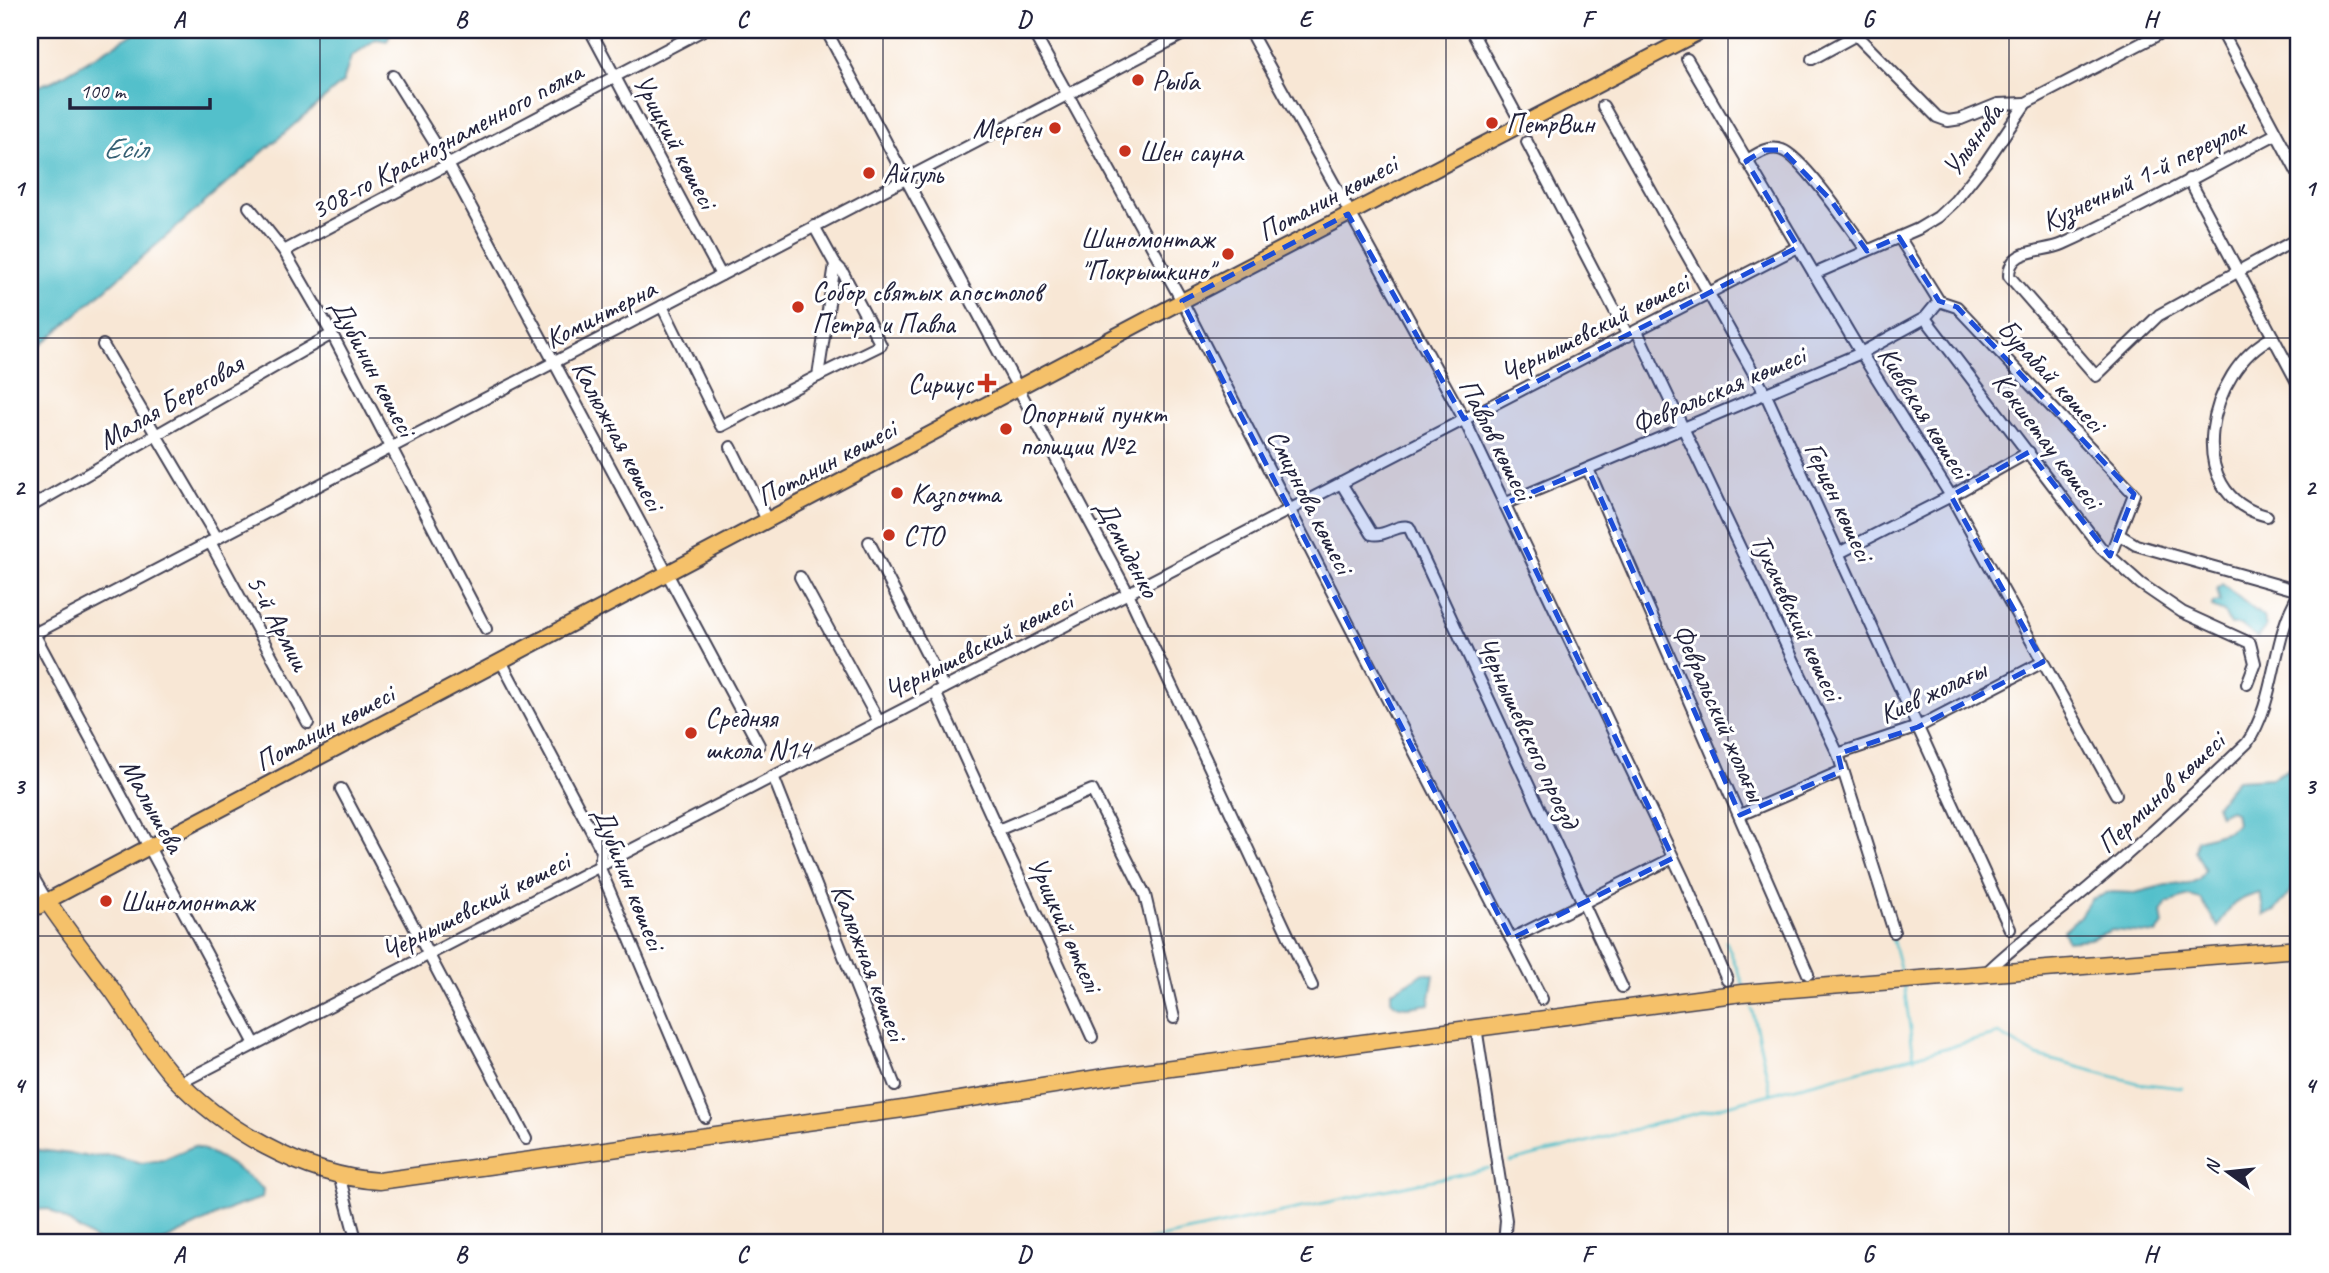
<svg xmlns="http://www.w3.org/2000/svg" width="2329" height="1273" font-family="Caveat,sans-serif">
	<rect width="100%" height="100%" fill="#fff"/>
	<filter id="ink" filterUnits="userSpaceOnUse"><feTurbulence type="fractalNoise" baseFrequency=".0143" numOctaves="2"/><feDisplacementMap in="SourceGraphic" scale="14" xChannelSelector="R" yChannelSelector="G"/><feConvolveMatrix kernelMatrix="1 2 1 2 8 2 1 2 1" color-interpolation-filters="sRGB"/></filter>
	<filter id="wash" filterUnits="userSpaceOnUse"><feTurbulence type="fractalNoise" baseFrequency=".00686" numOctaves="4" result="noise"/><feDisplacementMap in="SourceGraphic" scale="28" xChannelSelector="R" yChannelSelector="G"/><feGaussianBlur stdDeviation="1.57" result="paint"/><feColorMatrix in="noise" values="0 0 0 0 0 0 0 0 0 0 0 0 0 0 0 0 0 1.4 0 .05"/><feComposite in="paint" operator="in"/></filter>
	<g filter="url(#wash)">
		<rect width="100%" height="100%" fill="#f8e7d5"/>
		<g fill="#53c0cb" stroke="#3a7183" stroke-width="2">
			<path d="M140,30H392L387,41L376,39L351,57L343,82L30,355V89L55,80Z"/>
			<path d="M2222,584L2263,617L2266,626L2257,638L2241,625H2230L2224,612L2212,607L2213,603L2220,602L2217,589Z"/>
			<path d="M2298,747L2299,880L2275,911L2264,915L2260,893C2234,900 2231,904 2218,927L2201,899L2189,896L2167,903L2161,913L2163,925L2156,934L2112,930L2090,939L2067,941L2063,931L2079,917L2091,899L2112,892L2135,893L2166,885L2189,884L2199,879L2205,870L2195,851L2197,840L2229,831L2237,823L2235,812L2230,810L2220,815L2216,805L2237,780L2272,778L2291,768Z"/>
			<path d="M1424,973L1434,975L1429,1004C1417,1005 1400,1012 1391,1000V991C1400,988 1416,978 1424,973Z"/>
			<path d="M194,1146C219,1154 242,1172 263,1189L262,1198L232,1208L160,1243H100L49,1209L30,1210V1149L87,1156L111,1155L142,1163L162,1160Z"/>
		</g>
		<g fill="none" stroke-linecap="round" stroke-linejoin="round">
			<g stroke="#53c0cb" stroke-width="2.5">
				<path d="M1891,934L1902,975"/>
				<path d="M1726,941L1744,986"/>
				<path d="M1904,985L1914,1058"/>
				<path d="M1752,1009L1771,1094"/>
				<path d="M1510,1162L1999,1034L2037,1056L2138,1083L2182,1088"/>
				<path d="M1135,1243L1489,1168"/>
			</g>
		</g>
	</g>
	<g filter="url(#ink)">
		<g fill="none" stroke-linecap="round" stroke-linejoin="round">
			<g stroke="#424052" stroke-width="14">
				<g id="minor">
					<path d="M590,30L721,275"/>
					<path d="M826,30L1128,593L1312,986"/>
					<path d="M1032,30L1182,301L1542,999"/>
					<path d="M1249,30L1464,419L1684,880L1727,980"/>
					<path d="M1471,30L1521,123"/>
					<path d="M2221,30L2299,176"/>
					<path d="M1687,59L1861,353L1951,496L2116,794"/>
					<path d="M1812,59L1856,35L1937,117L1948,121L1961,119L1998,104L2026,103"/>
					<path d="M393,76L448,164L759,745"/>
					<path d="M1603,106L1766,395L2010,929"/>
					<path d="M2276,134C2205,171 2136,211 2063,244C2043,253 2009,247 2009,276L2096,376L2159,315L2299,238"/>
					<path d="M1527,142L1628,336"/>
					<path d="M1746,161C1757,154 1769,145 1782,150C1803,157 1852,230 1867,251"/>
					<path d="M2189,179L2299,386"/>
					<path d="M249,207L284,251L332,334L486,629"/>
					<path d="M1899,237L1939,301L1957,307L2134,494L2110,556"/>
					<path d="M284,251L703,30"/>
					<path d="M1814,274L1918,229L1938,217L1955,201L1986,162L2026,103L2167,30"/>
					<path d="M662,306L721,426L818,376L835,264L814,226"/>
					<path d="M1925,318L2101,548L2141,584L2182,612L2250,643L2255,663L2247,684"/>
					<path d="M1637,331L1838,754L1894,932"/>
					<path d="M103,345L217,538"/>
					<path d="M818,376L881,345L842,271L835,264"/>
					<path d="M731,447L767,520"/>
					<path d="M1588,469L1808,974"/>
					<path d="M1341,483L1372,534C1386,537 1396,524 1409,527L1622,987"/>
					<path d="M1504,504L1861,353L1925,318L1939,301"/>
					<path d="M30,507L332,334"/>
					<path d="M2267,516C2179,495 2208,368 2273,337"/>
					<path d="M2118,534L2136,545L2292,589L2299,594"/>
					<path d="M210,542L308,723"/>
					<path d="M869,542L944,688"/>
					<path d="M1839,553L1951,496L2029,452"/>
					<path d="M800,577L879,722"/>
					<path d="M30,626L255,1044"/>
					<path d="M30,636L1191,30"/>
					<path d="M501,661L602,851L599,866L705,1117"/>
					<path d="M935,692L1092,1037"/>
					<path d="M1838,754L1918,727L2043,662"/>
					<path d="M773,776L895,1086"/>
					<path d="M341,789L526,1138"/>
					<path d="M1740,815L1842,771"/>
					<path d="M998,830L1092,790L1145,895L1174,1018"/>
					<path d="M30,872L47,901"/>
					<path d="M1511,939L1673,858"/>
					<path d="M1985,974C2017,942 2054,917 2088,888C2143,842 2195,793 2247,743C2277,700 2271,639 2299,594"/>
					<path d="M1476,1027L1506,1220L1504,1243"/>
					<path d="M180,1083L1798,247"/>
					<path d="M339,1175L357,1243"/>
				</g>
			</g>
			<g stroke="#424052" stroke-width="18">
				<path id="major" d="M47,901L1182,301L1703,30"/>
			</g>
			<g stroke="#424052" stroke-width="19">
				<path id="highway" d="M30,910L47,901C68,932 91,961 113,991C132,1018 149,1049 171,1074C222,1129 303,1176 379,1181L903,1109L1111,1076L1742,993L2299,949"/>
			</g>
			<use href="#minor" stroke="#fff" stroke-width="10"/>
			<use href="#major" stroke="#f5c16b" stroke-width="14"/>
			<use href="#highway" stroke="#f5c16b" stroke-width="16"/>
		</g>
	</g>
	<path fill="#1d4ed8" fill-opacity="0.2" stroke="#1d4ed8" stroke-width="5" stroke-dasharray="14 9" stroke-linejoin="round" d="M1764,150H1782L1830,199L1867,251L1899,237L1939,301L1957,307L2134,494L2110,556L2029,452L1951,496L2043,662L1918,727L1838,754L1842,771L1740,815L1588,469L1504,504L1673,858L1511,939L1182,301L1348,214L1464,419L1798,247L1746,161Z"/>
	<path fill="none" stroke="#22223b" stroke-width="2" stroke-opacity="0.55" d="M320,30V1243M602,30V1243M883,30V1243M1164,30V1243M1446,30V1243M1728,30V1243M2009,30V1243M30,338H2299M30,636H2299M30,936H2299"/>
	<g fill="#c8321e" stroke="#fff" stroke-width="2.5">
		<circle cx="1138" cy="80" r="7"/>
		<circle cx="1492" cy="123" r="7"/>
		<circle cx="1055" cy="128" r="7"/>
		<circle cx="1125" cy="151" r="7"/>
		<circle cx="869" cy="173" r="7"/>
		<circle cx="1228" cy="254" r="7"/>
		<circle cx="798" cy="307" r="7"/>
		<path d="M983.5 372.5h7v7h7v7h-7v7h-7v-7h-7v-7h7z"/>
		<circle cx="1006" cy="429" r="7"/>
		<circle cx="897" cy="493" r="7"/>
		<circle cx="889" cy="535" r="7"/>
		<circle cx="691" cy="733" r="7"/>
		<circle cx="106" cy="901" r="7"/>
	</g>
	<g text-anchor="middle" stroke-width="6" stroke-linejoin="round" paint-order="stroke">
		<g font-size="28" fill="#22223b" stroke="#fff" text-anchor="start">
			<text x="1152" y="90">Рыба</text>
			<text x="1506" y="133">ПетрВин</text>
			<text x="1041" y="138" text-anchor="end">Мерген</text>
			<text x="1139" y="161">Шен сауна</text>
			<text x="883" y="183">Айгуль</text>
			<text x="1214" y="248" text-anchor="end">Шиномонтаж<tspan x="1214" dy="32">"Покрышкино"</tspan></text>
			<text x="812" y="301">Собор святых апостолов<tspan x="812" dy="32">Петра и Павла</tspan></text>
			<text x="973" y="393" text-anchor="end">Сириус</text>
			<text x="1020" y="423">Опорный пункт<tspan x="1020" dy="32">полиции №2</tspan></text>
			<text x="911" y="503">Казпочта</text>
			<text x="903" y="545">СТО</text>
			<text x="705" y="727">Средняя<tspan x="705" dy="32">школа N14</tspan></text>
			<text x="120" y="911">Шиномонтаж</text>
		</g>
		<g font-size="28" fill="#22223b" stroke="#fff">
			<text transform="translate(1972 139) rotate(-54)" y="10">Ульянова</text>
			<text transform="translate(446 140) rotate(-28)" y="10">308-го Краснознаменного полка</text>
			<text transform="translate(676 141) rotate(62)" y="10">Урицкий көшесі</text>
			<text transform="translate(2143 174) rotate(-26)" y="10">Кузнечный 1-й переулок</text>
			<text transform="translate(1327 197) rotate(-28)" y="10">Потанин көшесі</text>
			<text transform="translate(600 313) rotate(-27)" y="10">Коминтерна</text>
			<text transform="translate(1594 327) rotate(-27)" y="10">Чернышевский көшесі</text>
			<text transform="translate(374 367) rotate(62)" y="10">Дубинин көшесі</text>
			<text transform="translate(2052 375) rotate(47)" y="10">Бурабай көшесі</text>
			<text transform="translate(1718 389) rotate(-23)" y="10">Февральская көшесі</text>
			<text transform="translate(170 401) rotate(-30)" y="10">Малая Береговая</text>
			<text transform="translate(1925 412) rotate(58)" y="10">Киевская көшесі</text>
			<text transform="translate(619 435) rotate(62)" y="10">Калюжная көшесі</text>
			<text transform="translate(1497 439) rotate(63)" y="10">Павлов көшесі</text>
			<text transform="translate(2048 440) rotate(53)" y="10">Көкшетау көшесі</text>
			<text transform="translate(826 462) rotate(-28)" y="10">Потанин көшесі</text>
			<text transform="translate(1311 501) rotate(63)" y="10">Смирнова көшесі</text>
			<text transform="translate(1840 501) rotate(65)" y="10">Герцен көшесі</text>
			<text transform="translate(1128 548) rotate(62)" y="10">Демиденко</text>
			<text transform="translate(1798 617) rotate(65)" y="10">Тухачевский көшесі</text>
			<text transform="translate(279 622) rotate(62)" y="10">5-й Армии</text>
			<text transform="translate(978 645) rotate(-27)" y="10">Чернышевский көшесі</text>
			<text transform="translate(1932 691) rotate(-25)" y="10">Киев жолағы</text>
			<text transform="translate(1720 712) rotate(66)" y="10">Февральский жолағы</text>
			<text transform="translate(324 727) rotate(-28)" y="10">Потанин көшесі</text>
			<text transform="translate(1529 732) rotate(65)" y="10">Чернышевского проезд</text>
			<text transform="translate(2160 792) rotate(-43)" y="10">Перминов көшесі</text>
			<text transform="translate(153 805) rotate(61)" y="10">Малышева</text>
			<text transform="translate(630 878) rotate(68)" y="10">Дубинин көшесі</text>
			<text transform="translate(475 905) rotate(-27)" y="10">Чернышевский көшесі</text>
			<text transform="translate(1066 924) rotate(66)" y="10">Урицкий өткелі</text>
			<text transform="translate(870 962) rotate(69)" y="10">Калюжная көшесі</text>
		</g>
		<g font-size="30" font-style="italic" fill="#366175" stroke="#fff">
			<text x="125" y="158">Есіл</text>
		</g>
	</g>
	<rect width="2329" height="1273" fill="none" stroke="#fff" stroke-width="77"/>
	<g transform="translate(2228 1172) rotate(285)" stroke="#ffffff" stroke-width="5" paint-order="stroke">
	<path d="M0-5L12 26L0 18L-12 26Z" fill="#22223b"/>
	<text y="-10" font-size="19" font-weight="bold" text-anchor="middle" fill="#22223b">N</text>
	</g>
	<path d="M70 98v10h140v-10" fill="none" stroke="#22223b" stroke-width="3.5"/>
	<text x="80" y="98" font-size="21" fill="#22223b" stroke="#ffffff" stroke-width="5" paint-order="stroke">100 m</text>
	<rect x="38" y="38" width="2252" height="1196" fill="none" stroke="#22223b" stroke-width="2.5"/>
	<g font-size="23" text-anchor="middle" font-weight="bold" fill="#22223b">
		<text x="179" y="27">A</text>
		<text x="461" y="27">B</text>
		<text x="742" y="27">C</text>
		<text x="1024" y="27">D</text>
		<text x="1305" y="27">E</text>
		<text x="1587" y="27">F</text>
		<text x="1868" y="27">G</text>
		<text x="2150" y="27">H</text>
		<text x="19" y="196">1</text>
		<text x="2310" y="196">1</text>
		<text x="19" y="495">2</text>
		<text x="2310" y="495">2</text>
		<text x="19" y="794">3</text>
		<text x="2310" y="794">3</text>
		<text x="19" y="1093">4</text>
		<text x="2310" y="1093">4</text>
		<text x="179" y="1262">A</text>
		<text x="461" y="1262">B</text>
		<text x="742" y="1262">C</text>
		<text x="1024" y="1262">D</text>
		<text x="1305" y="1262">E</text>
		<text x="1587" y="1262">F</text>
		<text x="1868" y="1262">G</text>
		<text x="2150" y="1262">H</text>
	</g>
</svg>
